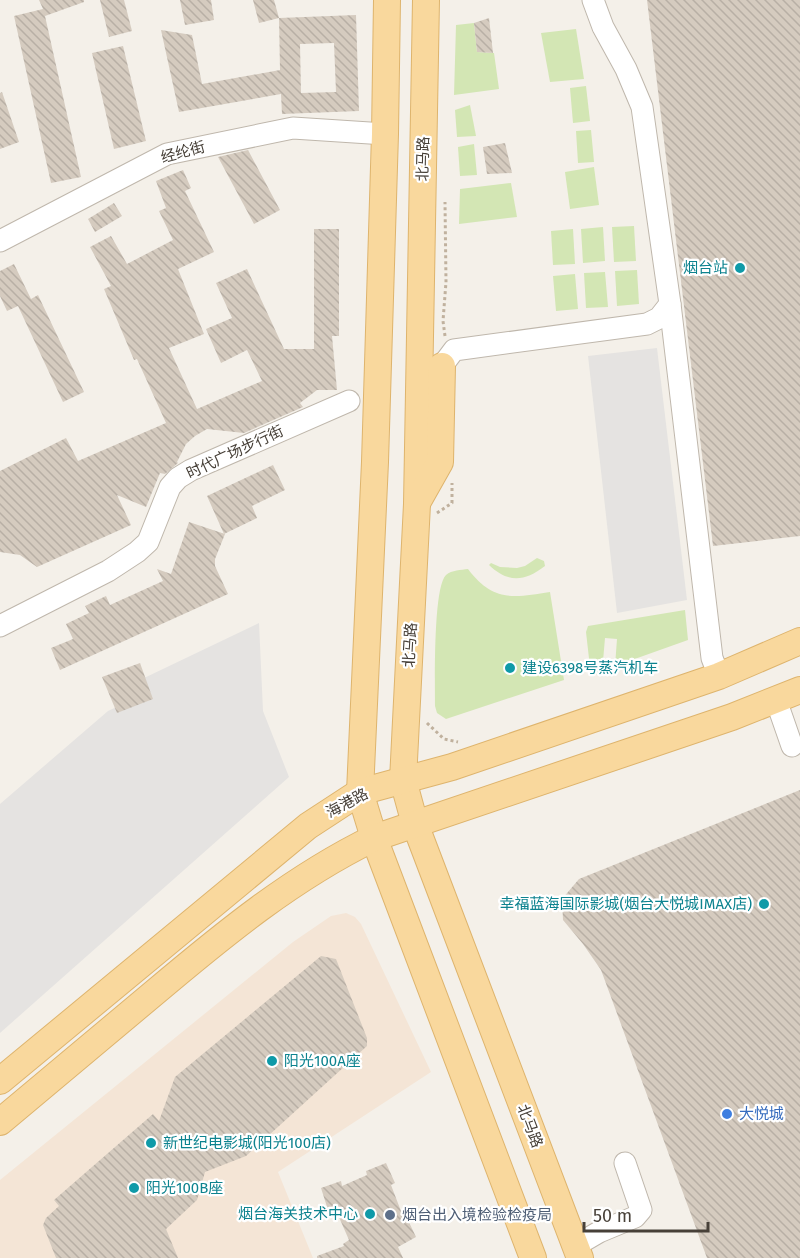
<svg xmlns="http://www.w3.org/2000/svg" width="800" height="1258" font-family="'Fira Sans','Noto Sans SC',sans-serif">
	<defs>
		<pattern id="building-back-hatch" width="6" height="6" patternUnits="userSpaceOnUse" patternTransform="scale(1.5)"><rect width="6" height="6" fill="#d5cbbf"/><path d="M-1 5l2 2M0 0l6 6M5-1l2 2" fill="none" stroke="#b8afa5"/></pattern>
	</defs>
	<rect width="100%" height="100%" fill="#f4f0e9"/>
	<path fill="#f4e5d6" d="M346,913L355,917L361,924L431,1072L278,1172L313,1258H0V1180L293,942L331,916Z"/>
	<g fill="#d3e6b4">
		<path d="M474,23L477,52L494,53L499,89L454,95L456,25Z"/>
		<path d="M576,29L584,79L550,82L541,33Z"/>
		<path d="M586,86L590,121L573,123L570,88Z"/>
		<path d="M470,105L476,136L457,137L455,110Z"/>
		<path d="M591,130L594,162L578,163L576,131Z"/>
		<path d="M474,144L477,175L460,176L458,147Z"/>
		<path d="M594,167L599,205L570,209L565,172Z"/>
		<path d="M511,183L517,217L459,224L460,189Z"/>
		<path d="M634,226L636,261L614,262L612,227Z"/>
		<path d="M603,227L605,261L583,263L581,229Z"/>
		<path d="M573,229L575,264L553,265L551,231Z"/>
		<path d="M637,270L639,304L617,306L615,271Z"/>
		<path d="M605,272L608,307L586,308L584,273Z"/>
		<path d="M575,274L578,309L556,311L553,276Z"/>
		<path d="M537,558L544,561L545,566C524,582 508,583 489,565L491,563L500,567L517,568L525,566Z"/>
		<path d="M468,569C493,602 513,598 550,592L564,680L446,719L437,713L435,706C435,684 433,587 446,575C452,570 461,570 468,569Z"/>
		<path d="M685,610L688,640L615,666L617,639L605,638L602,673L591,676L586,632L588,626Z"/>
	</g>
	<g fill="#e5e3e1">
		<path d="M657,348L687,600L617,613L588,356Z"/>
		<path d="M259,623L263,711L289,777L0,1033V804L108,711L142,695V679Z"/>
	</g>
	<g fill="url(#building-back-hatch)" fill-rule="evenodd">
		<path d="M39,0H84V2L45,16L81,177L51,183L14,16L43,9Z"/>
		<path d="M100,0H124L132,31L109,37Z"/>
		<path d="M180,0H211L214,20L185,25Z"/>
		<path d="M253,0H274L279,18L356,15L359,111L282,114L281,94L179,112L161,30L192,35L202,84L280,70L279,18L259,23ZM334,43L336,92L301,93L300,44Z"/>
		<path d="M647,0H800V536L713,546Z"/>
		<path d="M489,18L493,53L477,52L474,23Z"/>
		<path d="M123,46L146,141L114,149L92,53Z"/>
		<path d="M2,92L19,142L0,149V93Z"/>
		<path d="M505,143L512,173L487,174L483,147Z"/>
		<path d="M248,150L280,210L254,224L218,157Z"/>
		<path d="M183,170L191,188L185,191L214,252L178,269L204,334L169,348L197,409L262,381L247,350L221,363L206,329L232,318L216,283L247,269L284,349H314V229H339V336H332L337,390H317L300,403L303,407L244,433L207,429L195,436L186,444L177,462L178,463L165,474L160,473L146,507L117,495L131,525L37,567L20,555L0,552V471L66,438L78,461L166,423L137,359L134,360L104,289L111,286L90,247L111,236L127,264L173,240L159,211L166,208L156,181Z"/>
		<path d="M114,203L122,216L95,232L88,219Z"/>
		<path d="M14,264L31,299L38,295L84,392L63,402L18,306L7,311L0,296V271Z"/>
		<path d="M273,465L285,490L252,506L257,518L224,534L207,496Z"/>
		<path d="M189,522L225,534L215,559V566L228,594L60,670L51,648L73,639L66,624L89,613L85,606L106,596L110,605L163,581L157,569L171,574Z"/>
		<path d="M140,663L153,699L117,713L102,677Z"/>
		<path d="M800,790V1258H707L601,970L583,944L563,920L562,899L579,879Z"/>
		<path d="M321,956L336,959L367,1038V1046L246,1156L205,1172L197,1200L166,1229L178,1258H56L43,1225L46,1218L59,1206L54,1200L153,1114L159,1121L175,1077Z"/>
		<path d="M386,1163L395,1183L391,1185L404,1219L407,1218L416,1237L398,1247L403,1258H317V1256L344,1246L343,1244L349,1240L335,1208L328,1210L321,1188L341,1181L342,1186L367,1175L366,1171Z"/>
	</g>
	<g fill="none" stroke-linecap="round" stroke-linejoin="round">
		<g stroke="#bfb7ac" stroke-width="23">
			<g id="minor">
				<path d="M593,0L603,27L626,69L642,107L670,304L712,658L719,676"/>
				<path d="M0,241L167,154L293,128L385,134"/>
				<path d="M442,366L454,350L647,324L659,318L670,304"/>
				<path d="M0,626L108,571L137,552L148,542L170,487L178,478L191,470L349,401"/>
				<path d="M776,700L792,746"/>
				<path d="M575,1246L599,1232L635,1217L641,1210L625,1163"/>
			</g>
		</g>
		<g stroke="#deb46d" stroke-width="28">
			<g id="major">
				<path d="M387,0L385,134L375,462L360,792L374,838L533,1258"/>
				<path d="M426,0L417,504L403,780L415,824L580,1258"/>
				<path d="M418,501L440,462L442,366"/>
				<path d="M0,1081L308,826L360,792L452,767L719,676L800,641"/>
				<path d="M0,1122C51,1079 103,1036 154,993C224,934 292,878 374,838L732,717L800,690"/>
			</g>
		</g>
		<g stroke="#c0b19e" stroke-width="3" stroke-dasharray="3 3" stroke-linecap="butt">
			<path d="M445,336L443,321L446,282L445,202"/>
			<path d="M437,513L452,503V483"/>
			<path d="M427,723L444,739L458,742"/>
		</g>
		<use href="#minor" stroke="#fff" stroke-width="21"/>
		<use href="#major" stroke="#f9d89d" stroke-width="26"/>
	</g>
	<g fill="#0f9aa8" stroke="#fff" stroke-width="2">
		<circle cx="740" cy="268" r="6"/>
		<circle cx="510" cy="668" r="6"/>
		<circle cx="764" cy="904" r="6"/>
		<circle cx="272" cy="1061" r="6"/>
		<circle cx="151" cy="1143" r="6"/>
		<circle cx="134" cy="1188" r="6"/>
		<circle cx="370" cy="1214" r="6"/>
	</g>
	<circle fill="#3f7fe0" stroke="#fff" stroke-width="2" cx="727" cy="1114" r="6"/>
	<circle fill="#5c6f8a" stroke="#fff" stroke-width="2" cx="390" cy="1215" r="6"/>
	<g text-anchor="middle" stroke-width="4.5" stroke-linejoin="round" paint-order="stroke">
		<g font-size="15" fill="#474038" stroke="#fff">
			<text transform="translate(183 152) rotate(-15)" y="5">经纶街</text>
			<text transform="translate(423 159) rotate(-89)" y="5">北马路</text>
			<text transform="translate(235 452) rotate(-25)" y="5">时代广场步行街</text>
			<text transform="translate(410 645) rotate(-87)" y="5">北马路</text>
			<text transform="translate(347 803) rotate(-28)" y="5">海港路</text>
			<text transform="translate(530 1126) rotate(69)" y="5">北马路</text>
		</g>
		<g font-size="15" fill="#0d838f" stroke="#fff" text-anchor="start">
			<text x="728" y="273" text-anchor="end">烟台站</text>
			<text x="522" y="673">建设6398号蒸汽机车</text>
			<text x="752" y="909" text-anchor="end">幸福蓝海国际影城(烟台大悦城IMAX店)</text>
			<text x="284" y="1066">阳光100A座</text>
			<text x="163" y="1148">新世纪电影城(阳光100店)</text>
			<text x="146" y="1193">阳光100B座</text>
			<text x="358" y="1219" text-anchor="end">烟台海关技术中心</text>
		</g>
		<g font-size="15" fill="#366cbe" stroke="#fff" text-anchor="start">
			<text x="739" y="1119">大悦城</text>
		</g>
		<g font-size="15" fill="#4e5e75" stroke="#fff" text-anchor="start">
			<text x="402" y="1220">烟台出入境检验检疫局</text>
		</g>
	</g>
	<path d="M584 1222v9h124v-9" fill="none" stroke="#474038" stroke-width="3"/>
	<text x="593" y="1222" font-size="18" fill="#474038" stroke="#ffffff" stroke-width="4.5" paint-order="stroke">50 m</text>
</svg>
